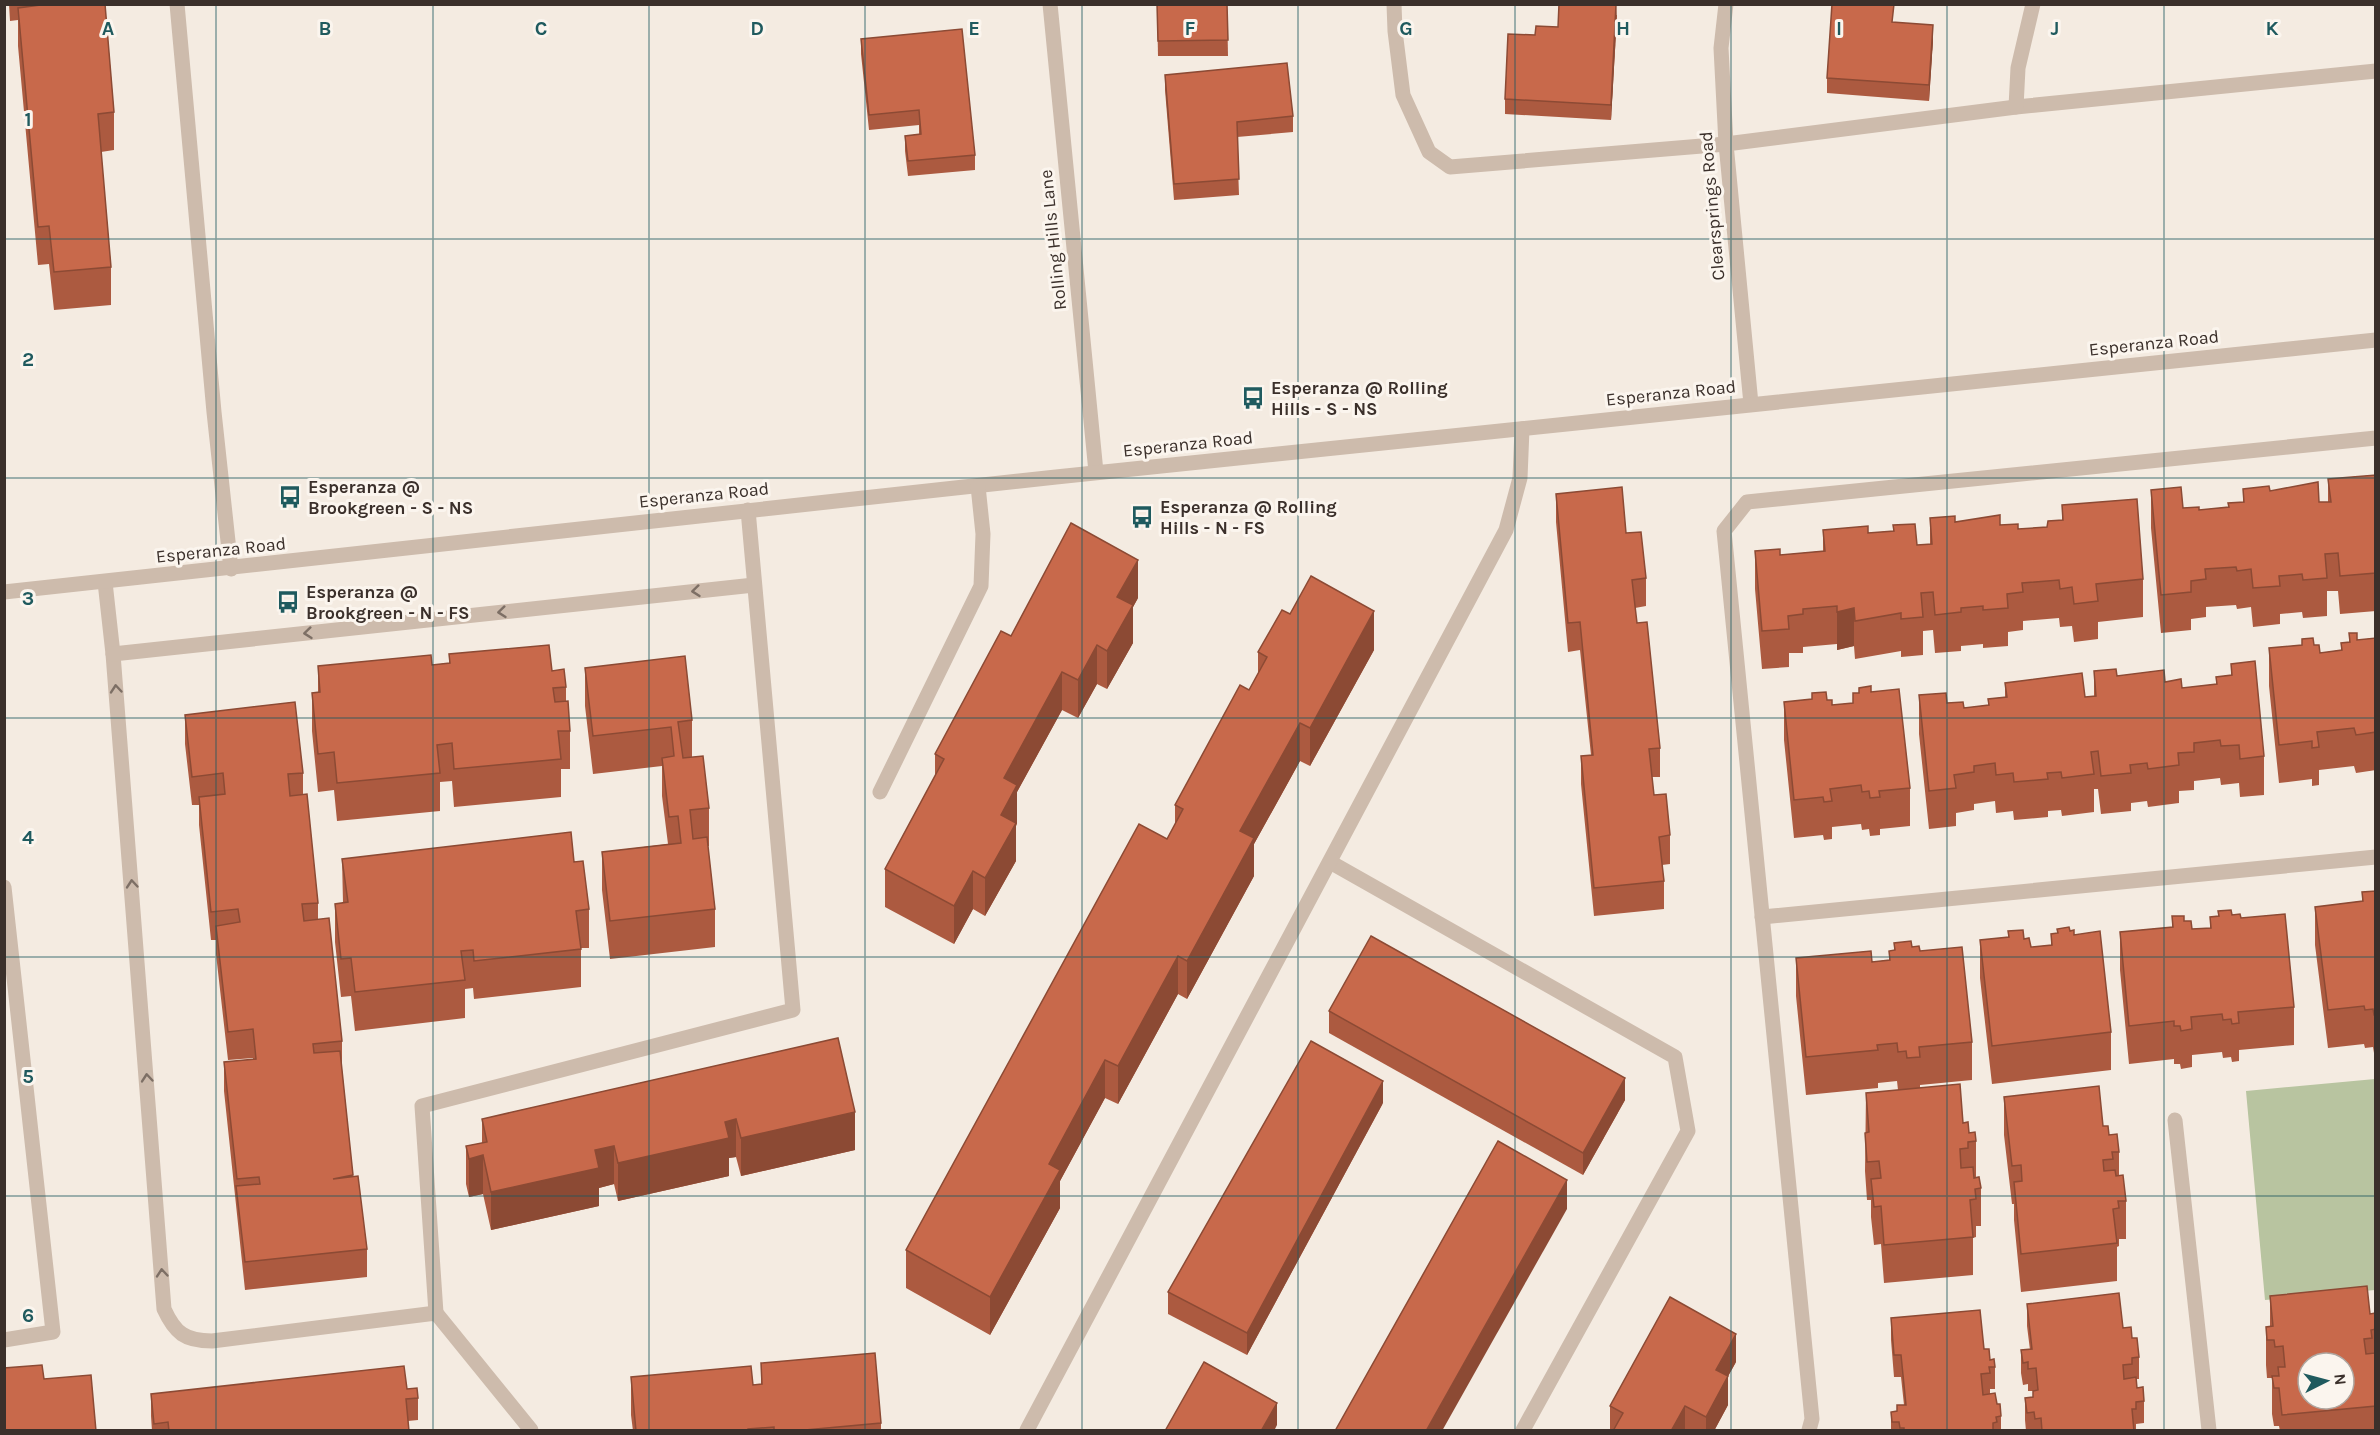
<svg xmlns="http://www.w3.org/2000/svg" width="2380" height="1435" font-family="Karla,sans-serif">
	<rect width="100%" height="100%" fill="#f4ebe1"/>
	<path fill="#b8c4a0" d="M2375,1079V1290L2265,1300L2246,1091Z"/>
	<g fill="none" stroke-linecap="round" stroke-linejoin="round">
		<g stroke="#cdbbac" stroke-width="15">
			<path d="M177,4L214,412L231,569"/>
			<path d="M1050,4L1096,472"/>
			<path d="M1394,4L1395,31L1403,95L1429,152L1450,167L1726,144L2016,107L2376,71"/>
			<path d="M1726,4L1721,48L1726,144L1751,404"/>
			<path d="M2016,107L2018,68L2033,4"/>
			<path d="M105,582L113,654L164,1309C175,1333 185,1341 212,1341L436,1313L531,1430"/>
			<path d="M4,592L1056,477L2376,340"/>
			<path d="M113,654L754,585"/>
			<path d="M880,792L981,586L983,534L978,486"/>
			<path d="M1330,862L1675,1057L1688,1131L1523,1430"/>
			<path d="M4,887L53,1332L4,1340"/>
			<path d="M1762,917L2376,857"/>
			<path d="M2175,1120L2209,1430"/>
			<path d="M436,1313L422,1106L793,1010L748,510"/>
			<path d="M1027,1430L1506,530L1520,478L1522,429"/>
			<path d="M1809,1430L1812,1419L1724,531L1747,502L2376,438"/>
		</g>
	</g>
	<g fill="#ac5a40">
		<path d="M9,4H105L114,112V150L101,152L111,267V305L54,310L49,264L38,265L18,46V20L10,21Z"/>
		<path d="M1157,4H1227L1228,56H1158Z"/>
		<path d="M1617,15L1611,120L1505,114V99L1535,35L1558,27Z"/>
		<path d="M861,39L975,155V170L908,176L905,151V136L919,134V125L869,130L861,54Z"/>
		<path d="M1933,40L1929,101L1827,93V78Z"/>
		<path d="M1165,75L1293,116V132L1237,137L1239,195L1174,200L1165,90Z"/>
		<path d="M2376,475V611L2340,614L2338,591H2327V616L2303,618L2302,612L2280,614V624L2253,627L2251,607L2237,609L2236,605L2206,607V617L2191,619V630L2161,633L2151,528V490L2183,508L2199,510L2228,507L2243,502V489L2270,491L2319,502H2328V479Z"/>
		<path d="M1556,494L1626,533L1646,578V606L1635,608L1637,623L1660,748V777H1652L1654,795L1670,835V864L1662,865L1664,881V909L1594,916L1581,784V756L1591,755L1580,650L1568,652L1556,522Z"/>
		<path d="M2062,505L2143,579V617L2098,622V639L2074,642L2072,626L2060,627L2059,618L2023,621V630L2008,632V646L1983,648V644L1961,646V651L1935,653L1933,630L1923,631V655L1901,657V651L1855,659L1854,646L1837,650V644L1803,647V653H1789V667L1762,669L1755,589V551L1780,555L1823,551V530L1868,533L1893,531V525L1917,545L1930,544V518L1955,522L2000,525L2018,529L2047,527L2062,520Z"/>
		<path d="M1138,598L1133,607V643L1107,689L1097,684L1078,718L1062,710L1017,792V823L1016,826V861L985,916L973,909L954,944L885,907V869L935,776V754L1011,636Z"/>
		<path d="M1290,614L1374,650L1310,766L1300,761L1254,844V876L1187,999L1178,994L1118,1104L1105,1098L1060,1181V1208L990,1335L906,1288V1250L1167,839L1175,825V805L1249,690L1258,674V652Z"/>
		<path d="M2349,633L2357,640L2376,638V770L2356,773L2354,766L2319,770V785L2312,786V779L2279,783L2269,686V648L2302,645V639L2314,645L2320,653L2341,650V643L2349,642Z"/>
		<path d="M449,654L552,671L566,687V701L570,731V769H561V797L454,807L452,781L440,782V811L337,821L334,790L318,792L312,731V693L318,692V666L432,665L449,663Z"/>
		<path d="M2231,664L2264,756V795L2240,797L2239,783L2221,785L2220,778L2194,781V790L2179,791V803L2148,807L2147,801L2131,803V811L2101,814L2098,789H2094V812L2062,816L2061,810L2048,811V817L2014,820L2013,811L1996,813L1995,801L1974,804V810L1956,813V826L1929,829L1919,734V695L1964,708L1988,705V699L2005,697V683L2085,697H2094V671L2117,676L2165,682L2182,688L2216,684V677L2231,675Z"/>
		<path d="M585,668L692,720V757L709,808V846H708L715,909V947L610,959L602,890V852L668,844L662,796V766L593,774L585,706Z"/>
		<path d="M1859,688L1871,692L1910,788V826L1880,829V835L1870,836L1869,829L1862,830L1861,824L1832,827V839L1824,840L1823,835L1794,838L1784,740V702L1812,699V693L1827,700L1832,705L1853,703L1859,693Z"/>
		<path d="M185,715L303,773V795L318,903V919L342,1041V1069L353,1176L367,1249V1277L245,1290L224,1091V1062L253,1059V1058L228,1060L216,954V940H211L199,825V805H192L185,744Z"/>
		<path d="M342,859L574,862L589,909V948H581V987L474,999L473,988L465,989V1018L355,1031L351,996L341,997L335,942V904L343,903Z"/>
		<path d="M2376,891V1053H2374L2373,1047L2365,1048L2364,1044L2328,1048L2315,945V907L2362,901V892Z"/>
		<path d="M2218,911L2241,918L2294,1007V1045L2239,1050V1061L2232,1062L2231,1057L2223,1058L2222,1052L2192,1055V1067L2181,1069L2180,1064H2174V1059L2129,1064L2120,970V932L2172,927V916L2184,921L2192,929L2210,928V917L2218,916Z"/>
		<path d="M2008,931L2024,939L2031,947L2051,945V934L2070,931L2074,935L2111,1032V1070L1992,1084L1980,978V940L2008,937Z"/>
		<path d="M1894,943L1912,947L1920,951L1972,1042V1080L1920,1085V1088L1963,1123L1976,1141V1178L1981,1188V1226H1976V1237L1973,1238V1275L1884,1283L1881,1244L1874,1245L1871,1217V1200H1867L1865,1171L1866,1093L1898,1090L1897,1081L1878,1083V1088L1806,1095L1796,996V958L1872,962L1889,960V951L1894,950Z"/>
		<path d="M1329,1011L1625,1100L1583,1175L1329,1033Z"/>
		<path d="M838,1038L855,1150L741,1176L736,1157L729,1158V1176L618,1201L614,1184L599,1188V1206L491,1230L483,1194L469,1197L466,1184V1146L482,1143V1119Z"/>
		<path d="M2004,1097L2103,1126L2109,1135L2119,1152V1176L2126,1201V1239H2119V1246L2117,1247V1281L2021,1292L2014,1220V1204H2012L2004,1135Z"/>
		<path d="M1383,1103L1247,1355L1168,1314V1292Z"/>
		<path d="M2270,1296L2370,1314L2376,1313V1431H2280L2279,1426H2274L2272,1414V1378H2267L2266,1365V1327L2270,1326Z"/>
		<path d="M2027,1304L2123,1328L2132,1338L2139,1357V1379H2136L2137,1388L2144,1401V1423L2136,1424V1431H2026L2025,1420V1398L2033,1397V1391H2028V1384L2023,1385L2021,1373V1350H2030L2027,1326Z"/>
		<path d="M1891,1318L1984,1349L1990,1360L1995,1367V1389H1990V1394L1997,1404L2001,1416V1431H1891V1412L1897,1411L1904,1405L1901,1377H1894L1891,1340Z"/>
		<path d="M1736,1362L1728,1376V1405L1714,1431H1610V1406Z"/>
		<path d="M761,1363L881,1423V1431H633L631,1415V1377L753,1385L761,1384Z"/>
		<path d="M407,1389L418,1398V1420L408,1421L409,1431H152L151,1416V1394Z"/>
	</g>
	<g fill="#8c4a34">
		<path d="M1617,4V15L1611,120V105Z"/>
		<path d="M1933,25V40L1929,101V85Z"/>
		<path d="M1138,560V598L1133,607V643L1107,689V651L1117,597Z"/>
		<path d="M1854,608V646L1837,650V612Z"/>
		<path d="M1374,611V650L1310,766V728Z"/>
		<path d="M1097,645V684L1078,718V680Z"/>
		<path d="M1062,672V710L1017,792V823L1016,826V861L985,916V878L1001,815L1004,778Z"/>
		<path d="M1300,723V761L1254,844V876L1187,999V961L1240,831Z"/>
		<path d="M973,871V909L954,944V906Z"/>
		<path d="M1178,956V994L1118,1104V1066Z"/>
		<path d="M1105,1060V1098L1060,1181V1208L990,1335V1297L1049,1164Z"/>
		<path d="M1625,1078V1100L1583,1175V1153Z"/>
		<path d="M1383,1081V1103L1247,1355V1333Z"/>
		<path d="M855,1112V1150L741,1176V1138Z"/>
		<path d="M736,1119V1157L729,1158V1176L618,1201V1163L725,1122Z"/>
		<path d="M614,1146V1184L599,1188V1206L491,1230V1192L595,1150Z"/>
		<path d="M483,1155V1194L469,1197V1159Z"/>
		<path d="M1567,1180V1209L1442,1431H1426Z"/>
		<path d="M1736,1334V1362L1716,1398V1370Z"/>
		<path d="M1728,1376V1405L1714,1431H1706V1417Z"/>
		<path d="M1277,1403V1425L1274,1431H1261Z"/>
		<path d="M1685,1406V1431H1671Z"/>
	</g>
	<g fill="#c8694b" stroke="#8c4a34" stroke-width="1.5" fill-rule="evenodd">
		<path d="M105,4L114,112L98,114L111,267L54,272L49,226L38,227L18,8L48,4Z"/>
		<path d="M1157,4H1227L1228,40L1158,41Z"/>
		<path d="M1559,4H1616L1611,105L1505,99L1508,34L1535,35L1536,26L1558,27Z"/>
		<path d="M1832,4H1894L1892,22L1933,25L1929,85L1827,78Z"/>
		<path d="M962,29L975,155L908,161L905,136L921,134L919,110L869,115L861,39Z"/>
		<path d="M1287,63L1293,116L1237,122L1239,179L1174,184L1165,75Z"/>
		<path d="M2376,475V573L2340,576L2338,553L2325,554L2327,578L2303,580L2302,574L2279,576L2280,586L2253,588L2251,569L2237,571L2236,567L2205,569L2206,579L2191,581V592L2161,595L2151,490L2181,487L2183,508L2199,507V510L2229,507L2228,503L2244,502L2243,489L2269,486L2270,491L2318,482L2319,502H2331L2328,479Z"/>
		<path d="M1622,487L1626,533L1641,532L1646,578L1632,580L1637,623L1647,622L1660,748L1649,749L1654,795L1666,794L1670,835L1659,837L1664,881L1594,888L1581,756L1593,755L1580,622L1568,623L1556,494Z"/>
		<path d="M2137,499L2143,579L2096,584L2098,601L2074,604L2072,587L2060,589L2059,580L2022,583L2023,592L2007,594L2008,608L1983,610V606L1961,608V612L1935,615L1933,592L1921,593L1923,617L1901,619V613L1855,621L1854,608L1837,612V606L1803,609V614L1788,616L1789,629L1762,631L1755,551L1780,549V555L1825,551L1823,530L1868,526V533L1894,531L1893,525L1915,524L1917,545L1932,544L1930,518L1955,516V522L2000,515V525L2018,524V529L2047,527L2048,521L2063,520L2062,505Z"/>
		<path d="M1071,523L1138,560L1117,597L1133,605L1107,651L1097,645L1078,680L1062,672L1004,778L1017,785L1001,815L1016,823L985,878L973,871L954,906L885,869L944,759L935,754L1001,631L1011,636Z"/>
		<path d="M1311,576L1374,611L1310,728L1300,723L1240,831L1254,838L1187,961L1178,956L1118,1066L1105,1060L1049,1164L1060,1170L990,1297L906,1250L1139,824L1167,839L1183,809L1175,805L1240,685L1249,690L1267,657L1258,652L1282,610L1290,614Z"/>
		<path d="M2349,633H2357V640L2376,638V732L2356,735L2354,728L2317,732L2319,747L2312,748V741L2279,745L2269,648L2302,645V639L2313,638L2314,645H2319L2320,653L2342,650L2341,643L2350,642Z"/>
		<path d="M549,645L552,671L564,669L566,687L553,688L555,702L568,701L570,731H558L561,759L454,769L452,743L437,745L440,773L337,783L334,752L318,754L312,693L320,692L318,666L431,655L432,665L450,663L449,654Z"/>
		<path d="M685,656L692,720L678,722L683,758L703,756L709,808L690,810L693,839L707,837L715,909L610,921L602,852L681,843L678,816L669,817L662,758L674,756L671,727L593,736L585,668Z"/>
		<path d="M2255,661L2264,756L2240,759L2239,745L2221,746L2220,740L2194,743V752L2178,753L2179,765L2148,769L2147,763L2130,765L2131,773L2101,776L2098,751L2091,752L2094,774L2062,778L2061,772L2047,773L2048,779L2014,782L2013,773L1996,775L1995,763L1974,766V772L1954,775L1956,788L1929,791L1919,695L1946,693L1947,703L1963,702L1964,708L1989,705L1988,699L2007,697L2005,683L2082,673L2085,697L2096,696L2094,671L2116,669L2117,676L2164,670L2165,682L2181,679L2182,688L2217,684L2216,677L2232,675L2231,664Z"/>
		<path d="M1871,686V692L1899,689L1910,788L1879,791L1880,797L1870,798L1869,791L1862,792L1861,785L1830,789L1832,801L1824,802L1823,797L1794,800L1784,702L1812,699V693L1826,692L1827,700H1832V705L1853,703V693H1859V688Z"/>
		<path d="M295,702L303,773L288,774L290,796L307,794L318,903L302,904L304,921L329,918L342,1041L313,1044L314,1053L340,1051L353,1175L333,1179L358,1176L367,1249L245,1262L236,1186L260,1184L259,1177L237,1179L224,1062L256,1059L253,1029L228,1032L216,926L240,922L238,909L211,912L199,797L225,794L223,773L192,777L185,715Z"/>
		<path d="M571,832L574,862L583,861L589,909L576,911L581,949L474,961L473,950L461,951L465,980L355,992L351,958L341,959L335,904L348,902L342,859Z"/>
		<path d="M2376,891V1015H2374L2373,1009L2365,1010L2364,1006L2328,1010L2315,907L2363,901L2362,892Z"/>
		<path d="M2231,910L2232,915L2240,914L2241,918L2285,914L2294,1007L2238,1012L2239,1023L2232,1024L2231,1019L2223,1020L2222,1014L2191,1017L2192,1029L2181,1031L2180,1026H2174V1021L2129,1026L2120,932L2173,927L2172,916H2184V921H2191L2192,929L2211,928L2210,917L2219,916L2218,911Z"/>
		<path d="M2069,927L2070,931L2074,930V935L2100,931L2111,1032L1992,1046L1980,940L2009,937L2008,931L2023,930L2024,939L2029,938L2031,947L2052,945L2051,934L2058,933L2057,929Z"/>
		<path d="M1371,936L1625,1078L1583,1153L1329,1011Z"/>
		<path d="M1911,941L1912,947L1919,946L1920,951L1962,947L1972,1042L1919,1047L1920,1057L1907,1058L1906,1051L1898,1052L1897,1043L1877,1045L1878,1050L1806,1057L1796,958L1871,951L1872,962L1890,960L1889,951L1895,950L1894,943Z"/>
		<path d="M838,1038L855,1112L741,1138L736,1119L725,1122L729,1138L618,1163L614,1146L595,1150L599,1168L491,1192L483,1155L469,1159L466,1146L487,1142L482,1119Z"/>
		<path d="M1311,1041L1383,1081L1247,1333L1168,1292Z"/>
		<path d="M1960,1084L1963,1123L1968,1122L1969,1133L1975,1132L1976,1141L1968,1142V1148L1960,1149L1961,1168L1973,1167L1974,1178L1979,1177L1981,1188L1975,1189L1976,1199L1970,1200L1973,1237L1884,1245L1881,1206L1874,1207L1871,1179L1881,1178L1879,1161L1867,1162L1865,1133L1869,1132L1866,1093Z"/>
		<path d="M2099,1086L2103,1126H2108L2109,1135L2117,1134L2119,1152H2112L2113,1159L2103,1160L2104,1171L2115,1170L2116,1176L2123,1175L2126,1201H2118L2119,1208L2113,1209L2117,1243L2021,1254L2014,1182L2022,1181L2021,1165L2012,1166L2004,1097Z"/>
		<path d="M1498,1141L1567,1180L1426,1431H1335Z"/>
		<path d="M2367,1286L2370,1314L2376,1313V1329L2371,1330L2372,1338L2364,1339L2366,1354L2375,1353L2376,1406L2282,1415L2279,1388H2274L2272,1376H2279L2278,1367H2285L2283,1346L2275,1347L2274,1340H2267L2266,1327L2273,1326L2270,1296ZM2308,1363H2344V1399H2308Z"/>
		<path d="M2119,1293L2123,1328L2131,1327L2132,1338H2137L2139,1357L2132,1358V1364L2123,1365L2124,1379L2136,1377L2137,1388L2143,1387L2144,1401L2136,1402V1409H2132L2134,1431H2042L2041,1418L2035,1419L2034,1412L2027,1413L2025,1398L2033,1397V1391L2038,1390L2036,1368L2028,1369V1362L2023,1363L2021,1350L2032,1349L2027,1304Z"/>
		<path d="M1670,1297L1736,1334L1716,1370L1728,1376L1706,1417L1685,1406L1671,1431H1613L1623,1413L1610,1406Z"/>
		<path d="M1980,1310L1984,1349H1989L1990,1360L1994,1359L1995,1367H1989L1990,1373L1981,1374L1983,1395L1995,1393L1997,1404H2000L2001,1416L1996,1417L1997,1422L1993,1423V1431H1904V1428H1900L1899,1422H1892L1891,1412L1897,1411V1405H1906L1901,1355H1894L1891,1318Z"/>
		<path d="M875,1353L881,1423L794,1431H774V1427L748,1429V1431H636L631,1377L751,1366L753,1385L762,1384L761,1363Z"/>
		<path d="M1204,1362L1277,1403L1261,1431H1165Z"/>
		<path d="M42,1365L44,1379L91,1375L96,1431H4V1368Z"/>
		<path d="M404,1366L407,1389L417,1388L418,1398L406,1399L409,1431H169L168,1422L154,1424L151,1394Z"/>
	</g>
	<defs><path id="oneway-chevron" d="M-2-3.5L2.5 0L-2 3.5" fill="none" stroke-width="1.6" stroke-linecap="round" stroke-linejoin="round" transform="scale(1.5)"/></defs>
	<g stroke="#7d6f65">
		<use href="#oneway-chevron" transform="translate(696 591) rotate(174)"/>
		<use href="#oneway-chevron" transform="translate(502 612) rotate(174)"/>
		<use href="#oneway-chevron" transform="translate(308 633) rotate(174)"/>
		<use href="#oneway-chevron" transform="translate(116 689) rotate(-95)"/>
		<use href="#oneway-chevron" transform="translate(132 884) rotate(-95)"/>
		<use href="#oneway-chevron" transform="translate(147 1078) rotate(-95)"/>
		<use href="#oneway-chevron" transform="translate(162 1273) rotate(-95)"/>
	</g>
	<path fill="none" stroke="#1f5a5e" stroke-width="1.5" stroke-opacity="0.55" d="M216,4V1430M433,4V1430M649,4V1430M865,4V1430M1082,4V1430M1298,4V1430M1515,4V1430M1731,4V1430M1947,4V1430M2164,4V1430M4,239H2376M4,478H2376M4,718H2376M4,957H2376M4,1196H2376"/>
	<defs>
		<g id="bus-bare" transform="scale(1.8)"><path d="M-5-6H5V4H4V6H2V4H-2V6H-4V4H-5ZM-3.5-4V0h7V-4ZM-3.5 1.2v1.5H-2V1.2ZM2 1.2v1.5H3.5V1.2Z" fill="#1f5a5e" stroke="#fbf5ee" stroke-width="2.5" paint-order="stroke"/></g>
	</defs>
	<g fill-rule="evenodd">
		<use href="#bus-bare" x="1253" y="398"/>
		<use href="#bus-bare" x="290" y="497"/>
		<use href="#bus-bare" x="1142" y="517"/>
		<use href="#bus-bare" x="288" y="602"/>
	</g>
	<g text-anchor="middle" stroke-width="6" stroke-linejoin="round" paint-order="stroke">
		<g font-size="18" fill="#3b302b" stroke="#fbf5ee">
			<text transform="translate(1712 206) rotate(-95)" y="6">Clearsprings Road</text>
			<text transform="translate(1053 240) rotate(-96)" y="6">Rolling Hills Lane</text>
			<text transform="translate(2154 343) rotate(-6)" y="6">Esperanza Road</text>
			<text transform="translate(1671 393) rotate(-6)" y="6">Esperanza Road</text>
			<text transform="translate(1188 444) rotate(-6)" y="6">Esperanza Road</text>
			<text transform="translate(704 495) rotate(-6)" y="6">Esperanza Road</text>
			<text transform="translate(221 550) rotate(-6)" y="6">Esperanza Road</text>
		</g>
		<g font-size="18" font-weight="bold" fill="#3b302b" stroke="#fbf5ee" text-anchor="start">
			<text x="1271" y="394">Esperanza @ Rolling<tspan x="1271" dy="21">Hills - S - NS</tspan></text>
			<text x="308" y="493">Esperanza @<tspan x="308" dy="21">Brookgreen - S - NS</tspan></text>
			<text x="1160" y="513">Esperanza @ Rolling<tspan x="1160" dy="21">Hills - N - FS</tspan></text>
			<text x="306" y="598">Esperanza @<tspan x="306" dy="21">Brookgreen - N - FS</tspan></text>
		</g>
	</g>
	<g font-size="20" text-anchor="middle" font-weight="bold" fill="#1f5a5e" stroke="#fbf5ee" stroke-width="6" stroke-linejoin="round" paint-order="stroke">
		<text x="108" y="35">A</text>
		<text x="325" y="35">B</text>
		<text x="541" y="35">C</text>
		<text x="757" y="35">D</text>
		<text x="974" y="35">E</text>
		<text x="1190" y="35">F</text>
		<text x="1406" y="35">G</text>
		<text x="1623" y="35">H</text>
		<text x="1839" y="35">I</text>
		<text x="2055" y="35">J</text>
		<text x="2272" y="35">K</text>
		<text x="28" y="126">1</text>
		<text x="28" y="366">2</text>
		<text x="28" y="605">3</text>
		<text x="28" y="844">4</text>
		<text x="28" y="1083">5</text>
		<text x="28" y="1322">6</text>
	</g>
	<rect width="2380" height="1435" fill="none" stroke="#3b302b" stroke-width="12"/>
	<g transform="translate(2326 1381) rotate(84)"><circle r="28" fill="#fbf5ee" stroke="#aea6a0" stroke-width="1.5"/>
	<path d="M0-4.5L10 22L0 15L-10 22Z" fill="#1f5a5e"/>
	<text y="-9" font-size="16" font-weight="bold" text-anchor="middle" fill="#3b302b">N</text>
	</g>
</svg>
